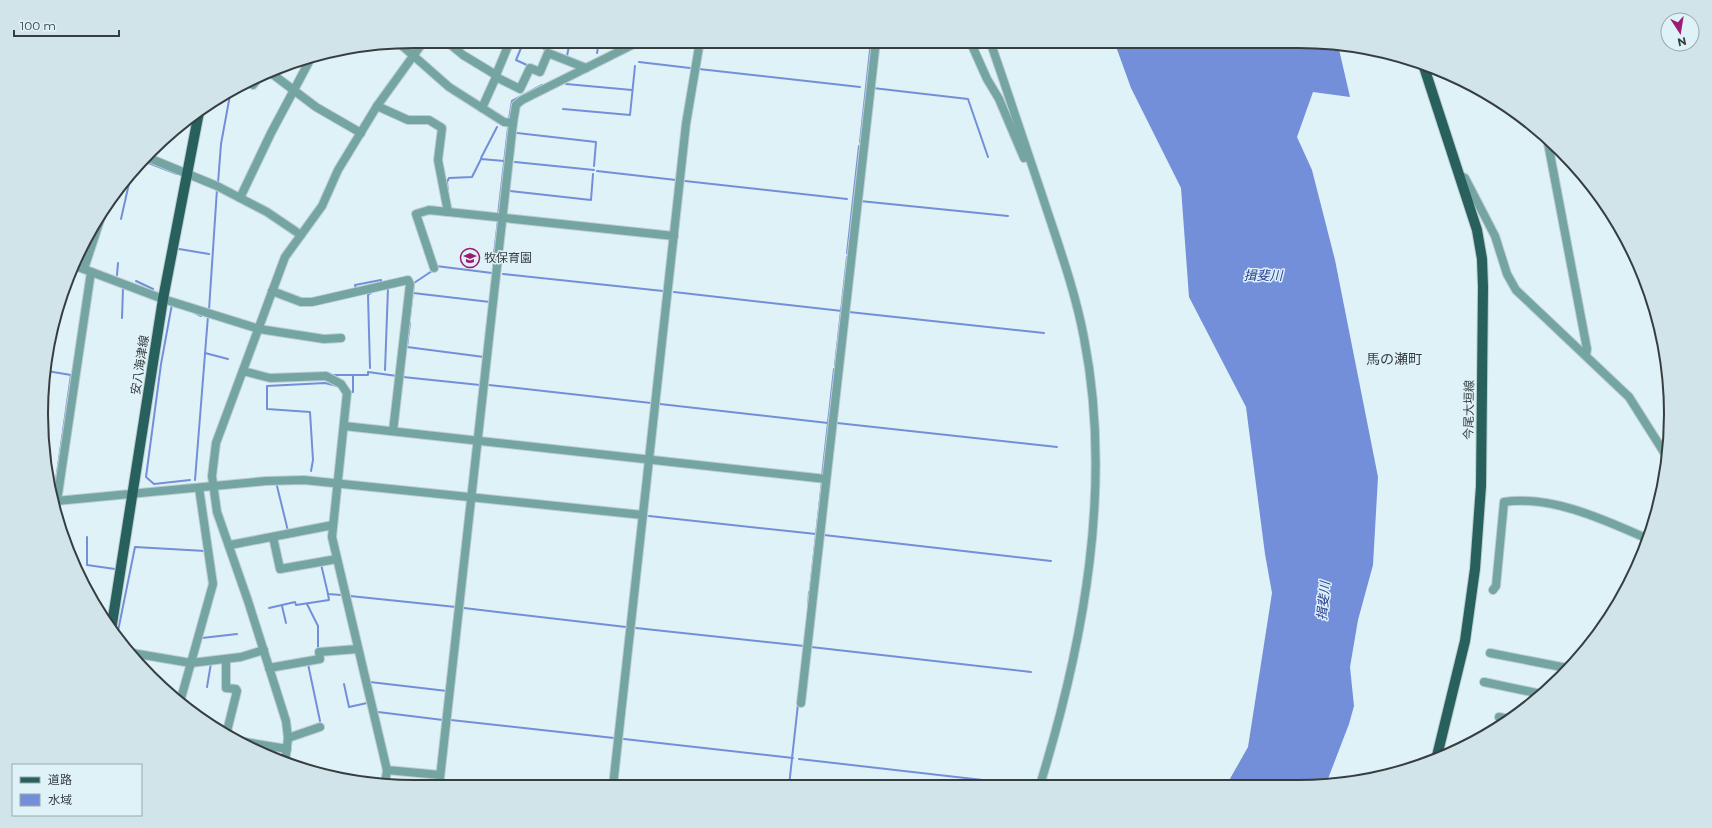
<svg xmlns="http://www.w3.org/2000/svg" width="1712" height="828" font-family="Montserrat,'Noto Sans JP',sans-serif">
	<rect width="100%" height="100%" fill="#dff2f8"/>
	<path fill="#738fd9" d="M1114,41H1298L1338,45L1350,97L1313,92L1297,137L1312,170L1335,260L1378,477L1373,565L1358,620L1350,667L1354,706L1349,724L1326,784H1227L1248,747L1272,593L1265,554L1246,407L1189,297L1181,188L1131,88Z"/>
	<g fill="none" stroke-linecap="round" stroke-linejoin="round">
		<g stroke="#738fd9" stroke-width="2">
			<path d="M524,41L516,60L529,66"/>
			<path d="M526,41L547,50"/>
			<path d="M597,53L599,41"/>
			<path d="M567,56L570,41"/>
			<path d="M639,62L690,68"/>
			<path d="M699,69L860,87"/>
			<path d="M566,84L632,90"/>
			<path d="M873,88L968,99L988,157"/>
			<path d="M563,109L630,115L635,66"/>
			<path d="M509,119L512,101L542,85"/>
			<path d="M517,133L596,142L594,166"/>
			<path d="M860,142L871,41"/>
			<path d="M481,158L497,127"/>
			<path d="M146,162L177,174"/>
			<path d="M515,162L594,170"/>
			<path d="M597,171L676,180"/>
			<path d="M685,181L847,199"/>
			<path d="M218,183L221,144L230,95"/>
			<path d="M510,191L591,200L593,174"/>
			<path d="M448,192L447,182L449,178L472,177L481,159L504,161"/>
			<path d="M860,201L1008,216"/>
			<path d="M498,215L508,128"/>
			<path d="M121,219L130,179"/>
			<path d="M179,249L209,254"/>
			<path d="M847,253L859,146"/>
			<path d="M493,262L498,220"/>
			<path d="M436,266L492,273"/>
			<path d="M503,274L663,291"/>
			<path d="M117,275L118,263"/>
			<path d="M136,281L153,289"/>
			<path d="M356,289L355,285L381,280V283"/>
			<path d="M674,292L842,311"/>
			<path d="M413,293L490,302"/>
			<path d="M172,304L161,364L146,477L154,484L190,480"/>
			<path d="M209,310L217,189"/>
			<path d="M193,312L201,316"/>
			<path d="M849,312L1044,333"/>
			<path d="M410,316L414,283L432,271"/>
			<path d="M122,318L123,288"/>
			<path d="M410,323L407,347L484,357"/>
			<path d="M205,353L228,359"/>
			<path d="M835,365L847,257"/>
			<path d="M370,368L368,295L372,292"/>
			<path d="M385,370L388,288"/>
			<path d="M47,371L71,375L54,494"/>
			<path d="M331,375H368V372L397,376"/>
			<path d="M403,377L480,385"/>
			<path d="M489,385L651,403"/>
			<path d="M350,392H353V375"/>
			<path d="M660,404L828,423"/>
			<path d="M837,423L1057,447"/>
			<path d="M311,471L313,460L310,412L267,409V386L325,383L337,386"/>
			<path d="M822,476L834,369"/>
			<path d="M195,480L208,316"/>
			<path d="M277,486L288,531"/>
			<path d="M649,516L816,534"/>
			<path d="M824,535L1051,561"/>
			<path d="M87,537V565L115,569"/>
			<path d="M321,564L328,594L341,595"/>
			<path d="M810,589L822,481"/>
			<path d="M350,596L456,607"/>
			<path d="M307,604L318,626V647"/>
			<path d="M282,606L286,623"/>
			<path d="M269,608L295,602L296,605L329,600L328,594"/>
			<path d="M464,608L626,627"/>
			<path d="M808,609L809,592"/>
			<path d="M636,628L804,646"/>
			<path d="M118,631L135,547L205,551"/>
			<path d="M202,638L237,634"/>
			<path d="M811,647L1031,672"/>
			<path d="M136,658L143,659"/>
			<path d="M308,664L320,721"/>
			<path d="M370,682L447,691"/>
			<path d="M344,684L349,707L367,703"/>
			<path d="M207,687L211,663"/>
			<path d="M378,712L443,720"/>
			<path d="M451,720L614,738"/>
			<path d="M624,739L793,758"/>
			<path d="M799,759L1000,782"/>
			<path d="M789,786L798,704"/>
		</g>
		<g stroke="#bdced3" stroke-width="10">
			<g id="minor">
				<path d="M446,41L463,55L496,75V77"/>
				<path d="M970,41L987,79L999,99L1024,158"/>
				<path d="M990,41C1008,93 1025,145 1043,198C1058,244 1075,290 1084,338C1113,486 1084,642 1040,785"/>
				<path d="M399,43L449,87L504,122L513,123"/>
				<path d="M271,73L316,107L361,133"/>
				<path d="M496,75L508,46L498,41"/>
				<path d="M251,84L253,85L256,81"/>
				<path d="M377,106L408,120H429L442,128L438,160L448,212"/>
				<path d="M482,108L496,77L520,89L530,68L540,72L548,53L586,68"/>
				<path d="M1547,138L1587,349L1586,355"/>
				<path d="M149,158L217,186L267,212L301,235"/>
				<path d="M1459,175L1465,178L1495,236L1507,274L1516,290L1629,397L1667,457"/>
				<path d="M240,198L271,133L311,58"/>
				<path d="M73,265L163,299L259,329L324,339L341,338"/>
				<path d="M434,268L416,214L429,210L674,236"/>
				<path d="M84,269L105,205"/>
				<path d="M272,291L301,302H312L408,280L410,284L393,431"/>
				<path d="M243,371L270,378L326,376L341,384L347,393L332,537L387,770L440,775"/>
				<path d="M344,426L826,479"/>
				<path d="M56,501L266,481L304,480L643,515"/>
				<path d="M57,501L91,272"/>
				<path d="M273,537L280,569L337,559"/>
				<path d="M230,545L333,525"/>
				<path d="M1493,590L1496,586L1504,502C1552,495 1605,520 1648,539"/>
				<path d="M132,653L191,663L241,657L264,650"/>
				<path d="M1490,653L1567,668"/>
				<path d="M226,659V688L236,689L237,691L226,735"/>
				<path d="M269,668L320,659L319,652L358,649"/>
				<path d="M1484,682L1541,694"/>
				<path d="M180,702L213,584L199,488"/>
				<path d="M801,703L876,41"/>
				<path d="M1499,717L1509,719"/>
				<path d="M288,738L320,727"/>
				<path d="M239,741L287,749"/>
				<path d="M285,763L288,738L286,721L248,601L217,512L212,476L216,443L285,257L322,206L338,170L377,106L424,41"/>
				<path d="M385,784L387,770"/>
				<path d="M613,786L686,124L700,41"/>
				<path d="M439,787L513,123L516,105L522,100L640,41"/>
			</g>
		</g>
		<g stroke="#bdced3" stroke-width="12">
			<g id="major">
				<path d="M1423,64L1477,230L1482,259L1483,287L1481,486L1475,569L1465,641L1436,760"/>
				<path d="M112,624L163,299L199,112"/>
			</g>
		</g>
		<use href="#minor" stroke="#74a5a2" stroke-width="8"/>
		<use href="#major" stroke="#28605d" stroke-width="10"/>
	</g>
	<defs>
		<g id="school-ring" transform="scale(1)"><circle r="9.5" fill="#dff2f8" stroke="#9b1c72" stroke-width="1.5"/><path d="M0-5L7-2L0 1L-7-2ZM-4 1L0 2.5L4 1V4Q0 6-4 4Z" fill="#9b1c72"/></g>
	</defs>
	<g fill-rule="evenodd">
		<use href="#school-ring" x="470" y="258"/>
	</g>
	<g text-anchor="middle" stroke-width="3" stroke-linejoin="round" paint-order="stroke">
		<g font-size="12" fill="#363e40" stroke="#dff2f8" text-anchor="start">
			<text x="484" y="262">牧保育園</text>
		</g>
		<g font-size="12" fill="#363e40" stroke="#dff2f8">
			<text transform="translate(140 365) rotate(-81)" y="4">安八海津線</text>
			<text transform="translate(1469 410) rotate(-89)" y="4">今尾大垣線</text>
		</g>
		<g font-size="13" font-style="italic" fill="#263d94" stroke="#dff2f8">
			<text x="1263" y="280">揖斐川</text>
			<text transform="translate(1323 601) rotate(-85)" y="5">揖斐川</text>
		</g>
		<g font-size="14" fill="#363e40" stroke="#dff2f8">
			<text x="1394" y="364">馬の瀬町</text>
		</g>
	</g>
	<path d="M0 0H1712V828H0ZM414 48H1298A366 366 0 0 1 1664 414V414A366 366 0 0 1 1298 780H414A366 366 0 0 1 48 414V414A366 366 0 0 1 414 48Z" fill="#d1e4e9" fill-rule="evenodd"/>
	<path fill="none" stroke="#363e40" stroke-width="2" d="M414 48H1298A366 366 0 0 1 1664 414V414A366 366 0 0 1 1298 780H414A366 366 0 0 1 48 414V414A366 366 0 0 1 414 48Z"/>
	<rect x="12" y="764" width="130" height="52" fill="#dff2f8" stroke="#9baaae"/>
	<rect x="20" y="777" width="20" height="6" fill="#28605d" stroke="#9baaae"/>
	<text x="48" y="784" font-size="12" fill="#363e40">道路</text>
	<rect x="20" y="794" width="20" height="12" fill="#738fd9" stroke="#9baaae"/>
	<text x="48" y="804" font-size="12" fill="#363e40">水域</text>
	<g transform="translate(1680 32) rotate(168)"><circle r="19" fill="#dff2f8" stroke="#9baaae"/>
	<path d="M0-3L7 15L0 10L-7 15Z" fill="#9b1c72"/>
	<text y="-6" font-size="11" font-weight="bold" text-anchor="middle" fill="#363e40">N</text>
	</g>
	<path d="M14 30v6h105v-6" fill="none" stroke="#363e40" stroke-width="2"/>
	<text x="20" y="30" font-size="12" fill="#363e40" stroke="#dff2f8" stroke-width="3" paint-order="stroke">100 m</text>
</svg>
